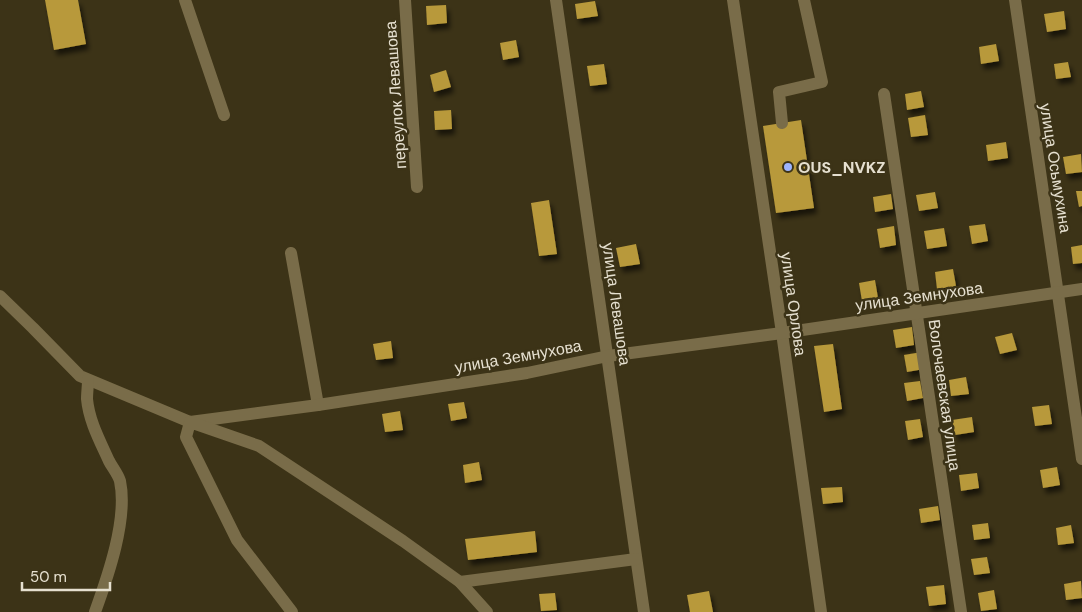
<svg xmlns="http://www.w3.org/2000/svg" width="1082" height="612" font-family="'DM Sans',sans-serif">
	<defs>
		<filter id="shadow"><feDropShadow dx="3" dy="5.5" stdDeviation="2.5" flood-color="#0009"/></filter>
	</defs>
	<rect width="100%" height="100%" fill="#3c3317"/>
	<g fill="#b8993a" filter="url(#shadow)">
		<path d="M45,0H78L86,44L54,50Z"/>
		<path d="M595,1L598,16L577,19L575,4Z"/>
		<path d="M446,5L447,23L427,25L426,6Z"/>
		<path d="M1064,11L1066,29L1047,32L1044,14Z"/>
		<path d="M516,40L519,57L503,60L500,43Z"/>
		<path d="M996,44L999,61L981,64L979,47Z"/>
		<path d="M1068,62L1071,77L1056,79L1054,64Z"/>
		<path d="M604,64L607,84L590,86L587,66Z"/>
		<path d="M446,70L451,87L434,92L430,75Z"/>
		<path d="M921,91L924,107L907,110L905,94Z"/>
		<path d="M451,110L452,129L435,130L434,111Z"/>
		<path d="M925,115L928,135L911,137L908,118Z"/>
		<path d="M801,120L814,208L776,213L763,126Z"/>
		<path d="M1006,142L1008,158L988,161L986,145Z"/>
		<path d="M1081,154L1082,172L1066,174L1063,157Z"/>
		<path d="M1076,191H1082V206L1079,207Z"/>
		<path d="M935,192L938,208L919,211L916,195Z"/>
		<path d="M891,194L893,209L875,212L873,197Z"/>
		<path d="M549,200L557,254L539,256L531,203Z"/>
		<path d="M985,224L988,241L972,244L969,226Z"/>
		<path d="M894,226L896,245L880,248L877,229Z"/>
		<path d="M944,228L947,246L927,249L924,231Z"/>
		<path d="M636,244L640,264L620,267L616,248Z"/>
		<path d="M1082,245V263L1073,264L1071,247Z"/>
		<path d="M953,269L956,286L937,289L935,272Z"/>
		<path d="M875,280L878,298L862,301L859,283Z"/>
		<path d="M912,327L914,345L896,348L893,330Z"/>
		<path d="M1012,333L1017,350L1000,354L995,337Z"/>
		<path d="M391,341L393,358L376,360L373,344Z"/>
		<path d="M833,344L842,409L824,412L814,346Z"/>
		<path d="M922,352L924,369L907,372L904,355Z"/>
		<path d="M966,377L969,394L951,396L949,380Z"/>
		<path d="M920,381L923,398L907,401L904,383Z"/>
		<path d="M464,402L467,418L451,421L448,404Z"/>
		<path d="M1049,405L1052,424L1035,426L1032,407Z"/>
		<path d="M400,411L403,430L385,432L382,414Z"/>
		<path d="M972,417L974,432L955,435L952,420Z"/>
		<path d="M920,419L923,437L908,440L905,421Z"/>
		<path d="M479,462L482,480L465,483L463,465Z"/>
		<path d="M1057,467L1060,485L1043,488L1040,470Z"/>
		<path d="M977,473L979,488L961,491L959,475Z"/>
		<path d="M842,487L843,502L823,504L821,488Z"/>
		<path d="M938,506L940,520L921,523L919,509Z"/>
		<path d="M988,523L990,538L974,540L972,525Z"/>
		<path d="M1071,525L1074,543L1058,545L1056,528Z"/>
		<path d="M535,531L537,552L468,560L465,539Z"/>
		<path d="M987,557L990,573L974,575L971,559Z"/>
		<path d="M1081,581L1082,598L1066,600L1064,584Z"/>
		<path d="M944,585L946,604L929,606L926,587Z"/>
		<path d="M994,590L997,609L981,611L978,593Z"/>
		<path d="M709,591L713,612H690L687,595Z"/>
		<path d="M555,593L557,610L541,611L539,594Z"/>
	</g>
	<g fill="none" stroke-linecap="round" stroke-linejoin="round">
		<g stroke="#796c49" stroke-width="12">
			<path d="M185,0L224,115"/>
			<path d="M405,0L417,187"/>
			<path d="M556,0L644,612"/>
			<path d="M733,0L782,333L821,612"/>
			<path d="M1015,0L1082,459"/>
			<path d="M884,94L961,612"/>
			<path d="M782,123L779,92L822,82L804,0"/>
			<path d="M291,253L318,405"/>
			<path d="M0,296L33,328L80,376L190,422L318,405L527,373L608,356L782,333L1082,289"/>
			<path d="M88,380C88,386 87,393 87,399C89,421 100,441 109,461C112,467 118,474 120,481C128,519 108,576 95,612"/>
			<path d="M460,582L636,559"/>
			<path d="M292,612L237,540L186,437L190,422L259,446L344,502L403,541L460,582L487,612"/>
		</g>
	</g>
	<circle fill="#9db4fd" stroke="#3c3317" stroke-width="2" cx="788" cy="167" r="5"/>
	<g text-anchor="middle" stroke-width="5" stroke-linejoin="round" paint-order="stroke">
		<g font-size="16" fill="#e6e0d0" stroke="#3c3317">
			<text transform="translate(395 95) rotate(-94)" y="6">переулок Левашова</text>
			<text transform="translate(1056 168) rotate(81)" y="6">улица Осьмухина</text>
			<text transform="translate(919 296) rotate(-8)" y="6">улица Земнухова</text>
			<text transform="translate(617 304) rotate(82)" y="6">улица Левашова</text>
			<text transform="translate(794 304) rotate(82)" y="6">улица Орлова</text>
			<text transform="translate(518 356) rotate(-10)" y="6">улица Земнухова</text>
			<text transform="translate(945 395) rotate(82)" y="6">Волочаевская улица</text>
		</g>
		<g font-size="16" font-weight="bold" fill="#e6e0d0" stroke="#3c3317" text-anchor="start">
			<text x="798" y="173">OUS_NVKZ</text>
		</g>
	</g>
	<path d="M22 582v8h88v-8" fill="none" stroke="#e6e0d0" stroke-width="2.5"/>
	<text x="30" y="582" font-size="15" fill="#e6e0d0" stroke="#3c3317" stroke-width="4" paint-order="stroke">50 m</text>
</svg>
